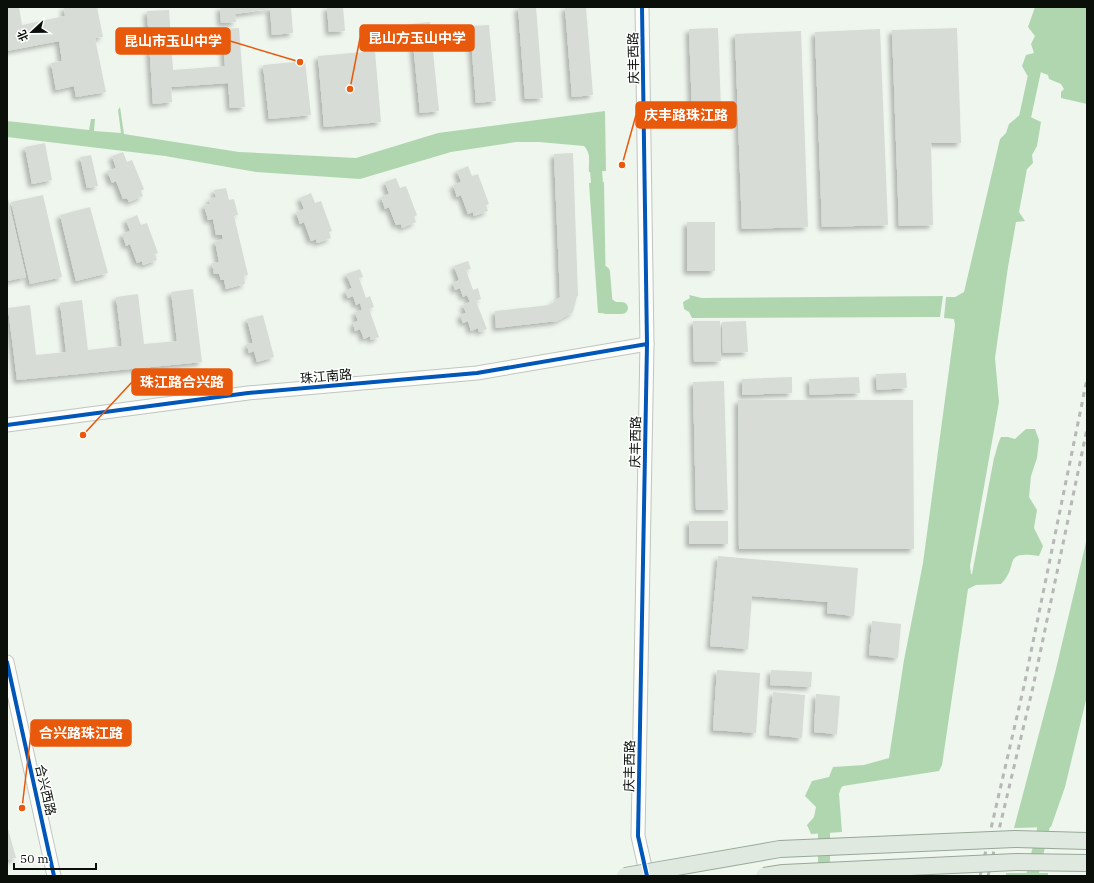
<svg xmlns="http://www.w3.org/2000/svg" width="1094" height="883" font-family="'IBM Plex Serif','Noto Sans SC',serif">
	<defs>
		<filter id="shadow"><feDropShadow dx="-3.5" dy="3.5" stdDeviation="2" flood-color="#0004"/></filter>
	</defs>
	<rect width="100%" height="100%" fill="#eff6ee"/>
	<g fill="#b0d6b0">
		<path d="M1035,7H1087V104L1061,98V92L1064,89L1061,84L1049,79L1048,75L1035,70L1033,78L1027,75L1022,66L1026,55L1034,53L1031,44L1035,36L1028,27Z"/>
		<path d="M120,107L124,134L239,152L356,158L438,133L605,111L606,171L589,172C588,161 592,155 584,146L539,142H516L451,152L360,179L256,172L165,156L7,137V121L89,130L91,119H95L94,131L121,133L118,110Z"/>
		<path d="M1022,113L1041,122L1037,146L1032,155L1033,163L1027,169L1019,212L1025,221L1016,222L1008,267L995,358L999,402L970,566L971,574H972L994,458C997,450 997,445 1001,437H1008L1015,439L1026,429H1035L1039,440L1037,458L1031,476L1029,497L1037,510L1034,528L1043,546L1039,556C1001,550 1020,566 1001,584L976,585L968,589L942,765L939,771L843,786L841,788L839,794L842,832L811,834L807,825L814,817L816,807L805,796L812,781L829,777L833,767L864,765L889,758L904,660L923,563L955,325L954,319L944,318L946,297H955L964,292L1000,139L1006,133L1009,124Z"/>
		<path d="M604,182L606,295L616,302L615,314L598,313L589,183Z"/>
		<path d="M689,295L702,298L943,296L940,317L692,318L689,312L684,309L683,302L690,298Z"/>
		<path d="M1087,538V696L1065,787L1051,827L1014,828L1055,673Z"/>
		<rect x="1006" y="873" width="42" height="3"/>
	</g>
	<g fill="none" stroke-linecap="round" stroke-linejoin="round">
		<g stroke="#b0d6b0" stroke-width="12">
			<path d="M1022,131L1038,57"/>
			<path d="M595,156L598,197"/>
			<path d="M604,272L607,308H622"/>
			<path d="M824,817V876"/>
			<path d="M1032,876L1047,813"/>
		</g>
	</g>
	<g fill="#d7ddd6" filter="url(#shadow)">
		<path d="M7,7H19L22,25L65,16L64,7H97L103,37L95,38L106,92L76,97L74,86L56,90L51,63L62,61L59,41L7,51Z"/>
		<path d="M220,7H291L293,33L272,35L270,9L235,14L236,22L221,23Z"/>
		<path d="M327,7H343L345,31L329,32Z"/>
		<path d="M518,7H536L543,98L525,99Z"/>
		<path d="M565,7H586L593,95L572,97Z"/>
		<path d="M169,10L173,70L225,66L222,29L239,28L245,107L230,108L228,83L171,87L172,102L153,104L147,11Z"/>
		<path d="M430,22L439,111L420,113L411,24Z"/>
		<path d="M489,25L496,101L476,103L470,26Z"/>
		<path d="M718,28L721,110L692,111L689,29Z"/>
		<path d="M957,28L961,143H931L933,225L899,226L892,30Z"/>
		<path d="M880,29L888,225L822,227L815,32Z"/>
		<path d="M801,31L808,227L742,229L735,34Z"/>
		<path d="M375,51L381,122L324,127L318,56Z"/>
		<path d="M305,61L311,115L269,119L263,65Z"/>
		<path d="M45,143L52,180L32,184L25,147Z"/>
		<path d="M123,152L127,162L132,160L144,189L141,191L143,196L129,202L127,198L123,199L116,181L112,183L107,171L116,168L112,156Z"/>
		<path d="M573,153L578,296H577L573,312L557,321L496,328L495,311L550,305L560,297L554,154Z"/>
		<path d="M91,155L98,186L87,188L80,157Z"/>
		<path d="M468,166L472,176L478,174L489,204L486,205L488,211L474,216L473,212L468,214L461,195L457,197L453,185L461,182L457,171Z"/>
		<path d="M396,178L400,188L406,186L417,215L414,217L416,222L402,228L401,224L396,225L389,207L385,209L381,197L389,194L385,182Z"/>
		<path d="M226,188L229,200L234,199L238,215L234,216L248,275L244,276L245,284L226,289L224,280H221L219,274H214L212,263L219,262L215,241L223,239L222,235H216L213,219L208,220L204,205L210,204L209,199L216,197L214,190Z"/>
		<path d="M311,193L315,203L321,201L332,231L329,232L331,238L317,243L316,239L311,241L304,222L300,224L296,212L304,209L300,198Z"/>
		<path d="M7,194L26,277L7,281Z"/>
		<path d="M43,195L62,277L30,284L11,202Z"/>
		<path d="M90,207L108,273L76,281L60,215Z"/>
		<path d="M137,215L141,225L147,223L158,253L155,254L157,260L143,265L142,261L137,263L130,244L126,246L122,234L130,231L126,220Z"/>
		<rect x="687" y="222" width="28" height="49"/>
		<path d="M468,261L471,269L466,270L473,290L478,288L481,299L476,301L487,329L479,332L478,328L471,331L468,321L463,323L460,315L466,313L463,305L470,302L467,295L463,297L460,288L455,290L453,283L459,280L454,266Z"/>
		<path d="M360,269L363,277L359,278L366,298L370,296L374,307L369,309L379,337L371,340L370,336L364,339L360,329L355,331L353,323L358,321L355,312L362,310L360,303L356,305L353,296L348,298L345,291L352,288L346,274Z"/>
		<path d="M193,289L202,362L17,380L8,308L30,305L36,355L66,352L60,303L82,300L88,350L122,346L116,297L138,294L144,344L177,341L171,292Z"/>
		<path d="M263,315L274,357L257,362L254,351L249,353L247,344L253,343L247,319Z"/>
		<path d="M693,321H720L721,361L694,362Z"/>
		<path d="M746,321L748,352L723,353L722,322Z"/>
		<path d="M906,373L907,388L877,390L876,374Z"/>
		<path d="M792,377V393L742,395V379Z"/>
		<path d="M859,377L860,393L810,395L809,379Z"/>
		<path d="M724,381L728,510H696L693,382Z"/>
		<path d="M738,400H913L914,549H739Z"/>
		<rect x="689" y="521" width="39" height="23"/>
		<path d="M718,556L858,568L854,616L827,613L828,602L752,596L748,649L710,646Z"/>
		<path d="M872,621L901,624L898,658L869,655Z"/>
		<path d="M717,670L760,673L756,733L713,730Z"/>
		<path d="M771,670L812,672L811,687L770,685Z"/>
		<path d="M773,692L805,695L802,738L769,735Z"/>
		<path d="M816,694L840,696L837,734L814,732Z"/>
		<path d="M7,825L16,858L7,860Z"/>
	</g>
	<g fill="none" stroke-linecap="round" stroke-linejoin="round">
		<g stroke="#bfc5bf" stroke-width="15">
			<g id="tertiary">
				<path d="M642,7L647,344L638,836L647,876"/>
				<path d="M7,425L248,393L477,373L647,344"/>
				<path d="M7,662L54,876"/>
			</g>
		</g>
		<use href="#tertiary" stroke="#fdfefc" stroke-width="13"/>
		<g stroke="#b6b7b6" stroke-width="3" stroke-dasharray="5 5" stroke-linecap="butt">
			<path d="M980,876L1024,686L1087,379"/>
			<path d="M988,876L1033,687L1087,429"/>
		</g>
		<g stroke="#97a897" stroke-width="18" stroke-linecap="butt">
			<g id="primary-bridge">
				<path d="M625,876L780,849L1015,839L1087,841"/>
				<path d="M764,876L783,873L1016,862L1087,863"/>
			</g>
		</g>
		<use href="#primary-bridge" stroke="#e0e9e0" stroke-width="16"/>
		<g stroke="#fff" stroke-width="6">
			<g id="cycleway">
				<path d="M642,7L647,344L638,836L647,876"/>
				<path d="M7,425L248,393L477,373L647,344"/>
				<path d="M7,662L54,876"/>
			</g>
		</g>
		<use href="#cycleway" stroke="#0057b8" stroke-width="4"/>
	</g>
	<g text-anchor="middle" stroke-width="3" stroke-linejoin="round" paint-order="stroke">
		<g font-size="13" fill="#0a0f0a" stroke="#fff">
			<text transform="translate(633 58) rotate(-91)" y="5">庆丰西路</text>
			<text transform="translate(326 376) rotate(-5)" y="5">珠江南路</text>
			<text transform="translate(635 442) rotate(-89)" y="5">庆丰西路</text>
			<text transform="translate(629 766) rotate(-89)" y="5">庆丰西路</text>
			<text transform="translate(46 790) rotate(77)" y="5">合兴西路</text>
		</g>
	</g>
	<path fill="none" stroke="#e8590c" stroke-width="1.5" d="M350 89L360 38M300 62L230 41M622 165L636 115M83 435L132 382M22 808L31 733"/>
	<g fill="#e8590c" stroke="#fff" stroke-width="1.5">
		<circle cx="350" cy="89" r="4"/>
		<circle cx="300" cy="62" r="4"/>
		<circle cx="622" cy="165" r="4"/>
		<circle cx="83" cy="435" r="4"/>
		<circle cx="22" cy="808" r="4"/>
	</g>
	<g fill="#e8590c" stroke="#e8590c" stroke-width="1.5">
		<rect x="360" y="25" width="114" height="26" rx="4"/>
		<rect x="116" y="28" width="114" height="26" rx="4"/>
		<rect x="636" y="102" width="100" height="26" rx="4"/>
		<rect x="132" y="369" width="100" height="26" rx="4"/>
		<rect x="31" y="720" width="100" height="26" rx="4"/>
	</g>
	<g font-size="14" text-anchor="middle" font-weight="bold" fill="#fff">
		<text x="417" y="43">昆山方玉山中学</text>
		<text x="173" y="46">昆山市玉山中学</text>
		<text x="686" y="120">庆丰路珠江路</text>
		<text x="182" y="387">珠江路合兴路</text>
		<text x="81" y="738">合兴路珠江路</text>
	</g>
	<rect width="1094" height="883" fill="none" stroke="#0a0f0a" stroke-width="16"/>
	<g transform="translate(32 32) rotate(248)" stroke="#ffffff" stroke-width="3" paint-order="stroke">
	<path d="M0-3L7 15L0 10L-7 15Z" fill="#0a0f0a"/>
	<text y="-6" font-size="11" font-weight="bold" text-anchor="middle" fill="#0a0f0a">北</text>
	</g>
	<path d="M14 863v6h82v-6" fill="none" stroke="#0a0f0a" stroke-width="2"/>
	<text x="20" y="863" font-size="12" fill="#0a0f0a" stroke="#ffffff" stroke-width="3" paint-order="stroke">50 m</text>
</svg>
